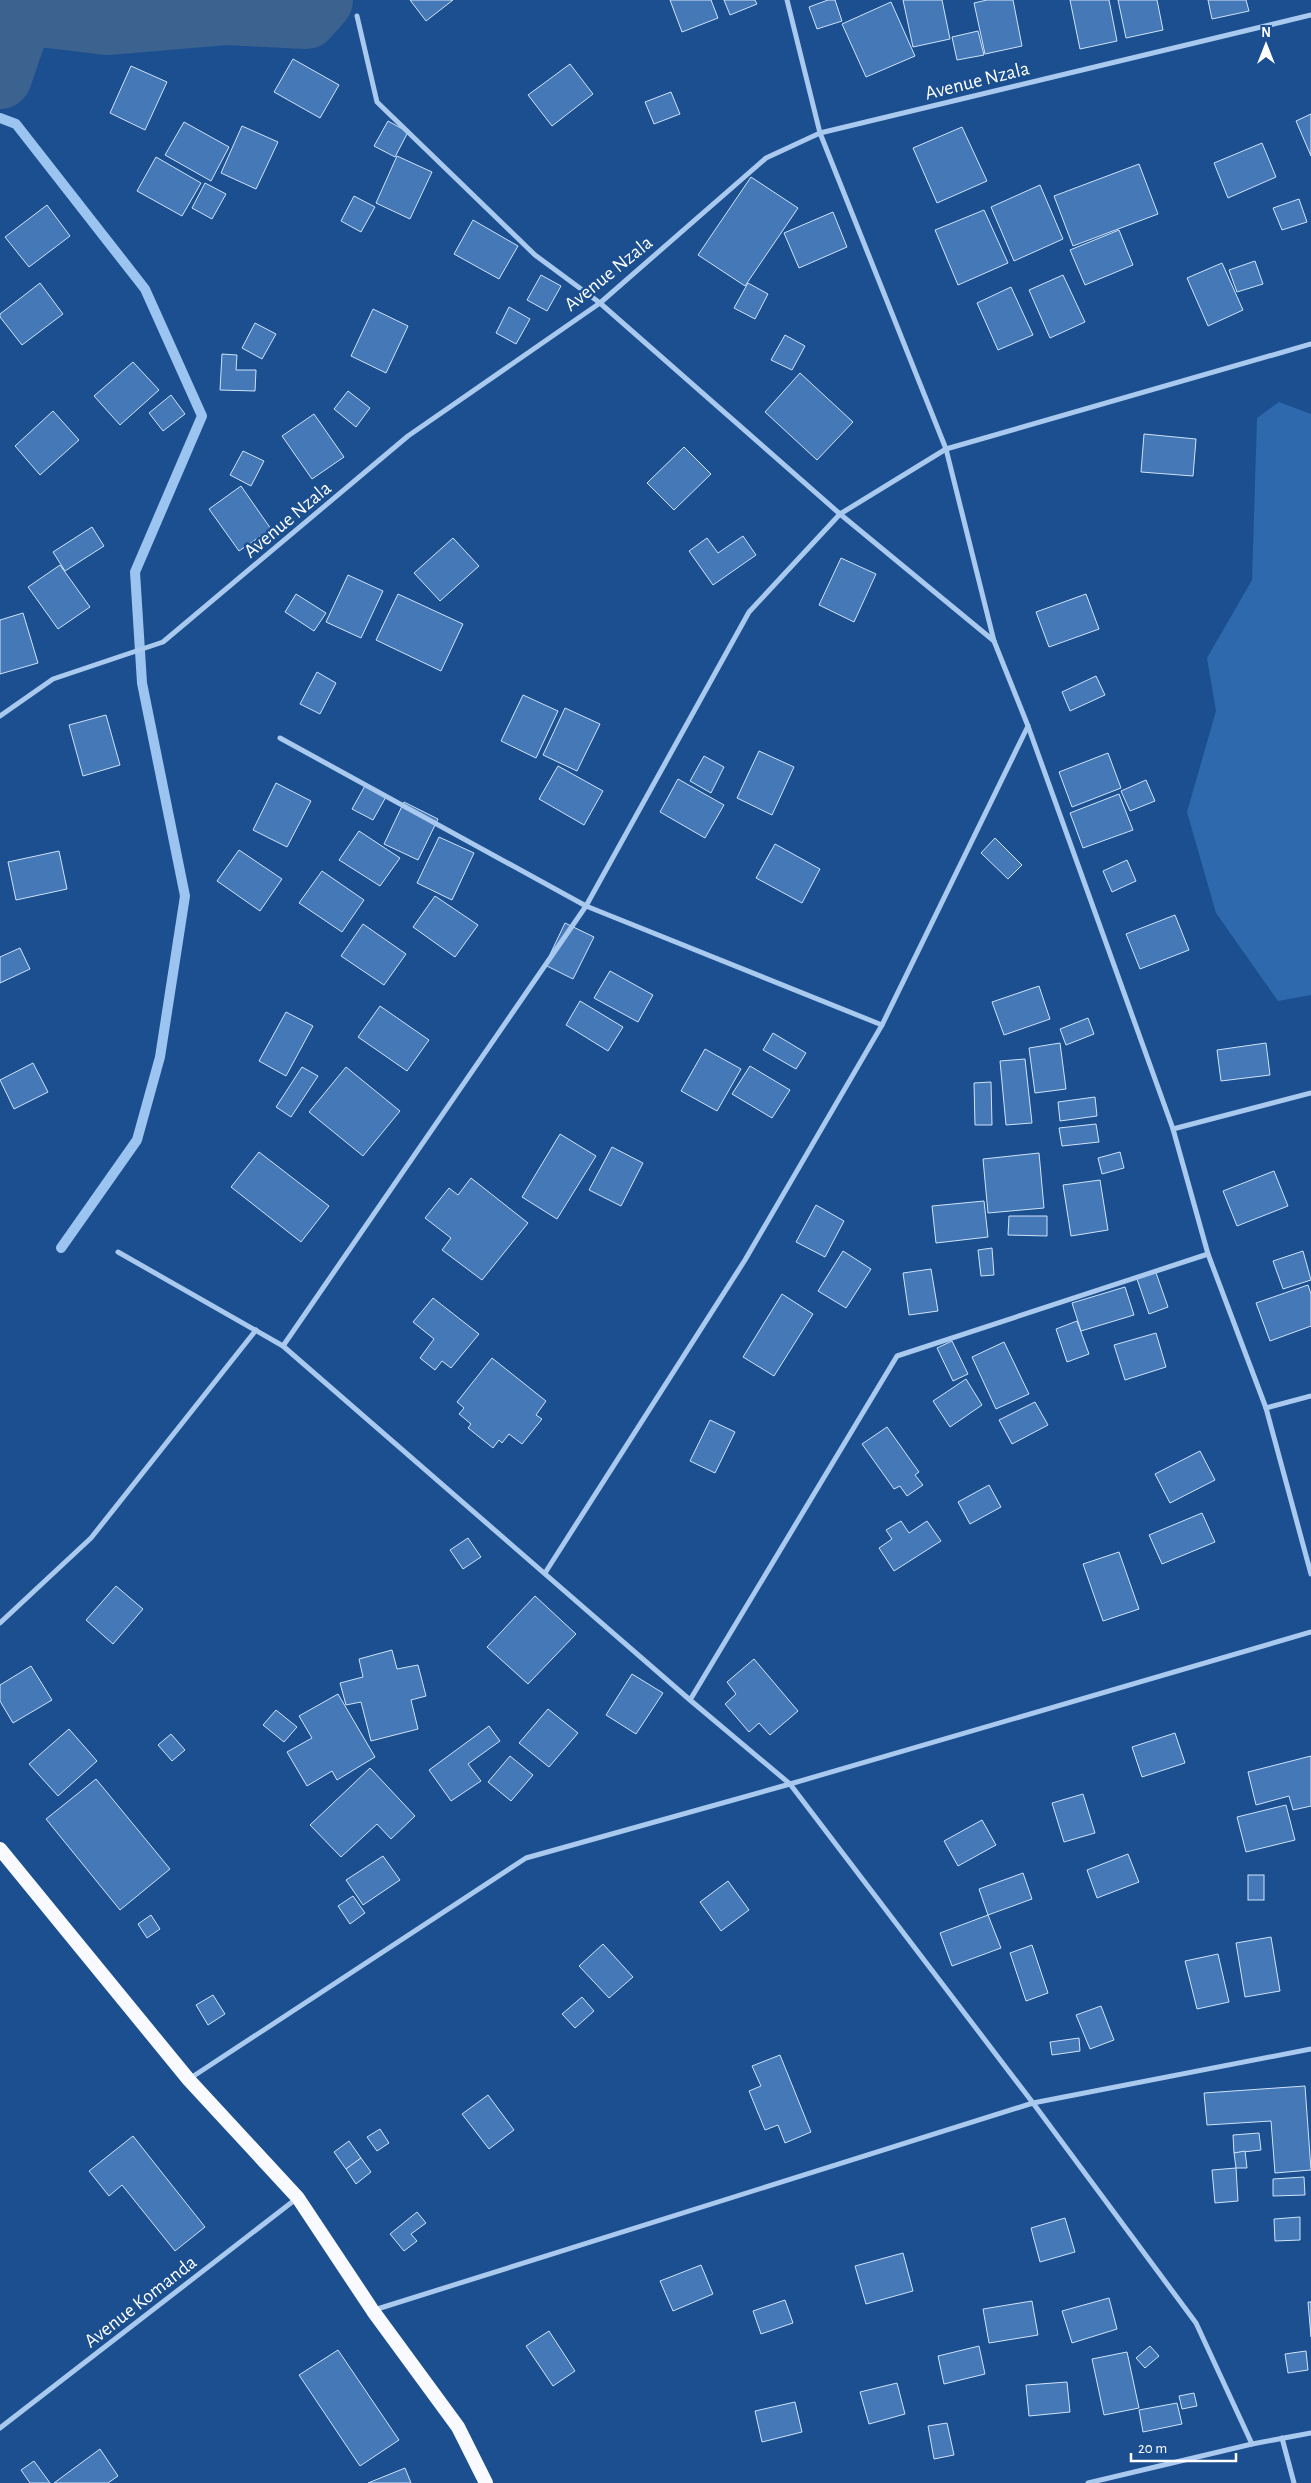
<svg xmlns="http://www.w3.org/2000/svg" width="1311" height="2483" font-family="'Alegreya Sans',sans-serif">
	<rect width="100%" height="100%" fill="#1b4f8f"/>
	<path fill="#2e69ad" d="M1279,402L1311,414V995L1278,1001L1216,913L1187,812L1216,711L1207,658L1252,580L1257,418Z"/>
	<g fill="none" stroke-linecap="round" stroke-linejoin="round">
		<path stroke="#9cc4f0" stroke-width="10" d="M0,118L16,124L145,289L202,416L135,572L142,683L185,896L160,1057L137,1140L61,1248"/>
		<path stroke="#3c6290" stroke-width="64" d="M0,77L17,27L32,14L107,23L225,13L306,17L321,0"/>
	</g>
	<g fill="#4478b7" stroke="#cfe3fa">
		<path d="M410,0H453L426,21Z"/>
		<path d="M670,0H711L718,18L682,32Z"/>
		<path d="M724,0H755L757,4L730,15Z"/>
		<path d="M828,0H835L842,21L817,29L809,7Z"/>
		<path d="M903,0H942L950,39L913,47Z"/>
		<path d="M987,0H1013L1022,46L985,54L974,3Z"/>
		<path d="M1070,0H1109L1117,41L1080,49Z"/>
		<path d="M1118,0H1157L1163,30L1126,38Z"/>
		<path d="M1208,0H1246L1249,11L1212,19Z"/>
		<path d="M891,2L915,56L866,77L842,24Z"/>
		<path d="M978,31L984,55L957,60L952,37Z"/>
		<path d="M293,59L339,85L320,118L274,92Z"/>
		<path d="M570,64L593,94L552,126L528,95Z"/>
		<path d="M131,66L167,82L145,130L110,113Z"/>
		<path d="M671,92L680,114L654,124L645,102Z"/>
		<path d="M1311,114V156L1296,121Z"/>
		<path d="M388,121L408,132L395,157L374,146Z"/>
		<path d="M184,122L229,147L211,181L165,155Z"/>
		<path d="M242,126L278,142L256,189L221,173Z"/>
		<path d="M962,127L987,181L937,203L913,148Z"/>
		<path d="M1262,143L1276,177L1228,198L1214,163Z"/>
		<path d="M397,156L432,172L410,219L376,203Z"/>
		<path d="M156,157L201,183L182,216L137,191Z"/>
		<path d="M1139,164L1158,214L1073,246L1054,196Z"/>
		<path d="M751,177L798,208L745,286L698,255Z"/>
		<path d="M205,183L226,194L212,219L192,208Z"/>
		<path d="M1040,185L1063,239L1014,261L991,207Z"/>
		<path d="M354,196L375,207L361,232L341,221Z"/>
		<path d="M1299,199L1307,222L1282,230L1273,208Z"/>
		<path d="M47,205L70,236L29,267L5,237Z"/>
		<path d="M984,210L1008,263L958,285L935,230Z"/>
		<path d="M833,212L847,247L799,268L784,233Z"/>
		<path d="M473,220L518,246L499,279L454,254Z"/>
		<path d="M1119,230L1133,265L1085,285L1070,250Z"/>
		<path d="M1255,261L1263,284L1237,292L1229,270Z"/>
		<path d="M1222,263L1243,310L1208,326L1187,278Z"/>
		<path d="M541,275L561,286L547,311L527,300Z"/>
		<path d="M1063,275L1085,322L1050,338L1029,290Z"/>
		<path d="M40,283L63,314L22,345L0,317V314Z"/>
		<path d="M748,283L768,294L755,319L734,308Z"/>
		<path d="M1011,287L1033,335L998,350L977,303Z"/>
		<path d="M509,307L530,319L516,344L496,333Z"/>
		<path d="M373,309L408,326L386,373L351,356Z"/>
		<path d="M255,323L276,334L262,359L242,348Z"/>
		<path d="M785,335L805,346L792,370L771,360Z"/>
		<path d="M222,354L237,355L236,370H256L255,391L220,390Z"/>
		<path d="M133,362L159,390L120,425L94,396Z"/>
		<path d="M800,373L853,422L817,460L765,412Z"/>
		<path d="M348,391L370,408L356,427L334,409Z"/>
		<path d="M171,395L185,414L163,431L149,413Z"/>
		<path d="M53,411L79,440L40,475L15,446Z"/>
		<path d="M314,414L344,457L312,479L282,436Z"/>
		<path d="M1144,434L1196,439L1193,476L1141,472Z"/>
		<path d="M684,447L711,474L674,510L647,483Z"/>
		<path d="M243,451L264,461L251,486L230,475Z"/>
		<path d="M241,486L271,529L239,551L209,509Z"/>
		<path d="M92,527L104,546L65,571L53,552Z"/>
		<path d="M743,536L756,555L713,585L689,551L707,538L718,553Z"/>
		<path d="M453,538L479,566L440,601L414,573Z"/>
		<path d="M841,558L876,574L854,622L819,605Z"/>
		<path d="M60,565L90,607L58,629L28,587Z"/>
		<path d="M348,575L383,591L361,638L326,622Z"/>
		<path d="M296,594L326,613L314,631L285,612Z"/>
		<path d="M398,594L463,624L441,671L376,640Z"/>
		<path d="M1086,594L1099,629L1049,647L1036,612Z"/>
		<path d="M23,613L38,663L0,674V620Z"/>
		<path d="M317,672L336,683L320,714L300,704Z"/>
		<path d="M1096,676L1105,695L1070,711L1062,692Z"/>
		<path d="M523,695L558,711L536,758L501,741Z"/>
		<path d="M565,708L600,724L577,771L543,755Z"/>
		<path d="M106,715L120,765L83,776L69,725Z"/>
		<path d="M759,751L794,767L772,815L737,798Z"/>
		<path d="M1108,753L1121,788L1072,807L1059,772Z"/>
		<path d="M704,756L724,767L711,793L690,781Z"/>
		<path d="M558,766L603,791L584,825L539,799Z"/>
		<path d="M678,779L724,805L705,838L660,812Z"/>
		<path d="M1146,780L1155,801L1130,811L1121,791Z"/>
		<path d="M276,783L311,801L287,847L253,830Z"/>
		<path d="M366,784L387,795L373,820L352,809Z"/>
		<path d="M1119,794L1133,830L1083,848L1070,813Z"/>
		<path d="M404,802L438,819L418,860L384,844Z"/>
		<path d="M359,831L400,858L380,886L339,860Z"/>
		<path d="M439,837L474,853L452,900L417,883Z"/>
		<path d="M995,838L1022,865L1008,879L981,853Z"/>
		<path d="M775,844L820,869L802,903L756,878Z"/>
		<path d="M239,850L282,879L260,911L217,881Z"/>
		<path d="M59,851L67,889L16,900L8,862Z"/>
		<path d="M1127,860L1136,881L1112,892L1103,871Z"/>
		<path d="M322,871L364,900L342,932L299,903Z"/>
		<path d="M435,896L478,925L455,957L413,927Z"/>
		<path d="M1175,915L1189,950L1140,969L1126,934Z"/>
		<path d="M565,923L594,937L573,979L545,965Z"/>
		<path d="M363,924L406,954L384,985L341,956Z"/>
		<path d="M20,948L30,969L0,983V957Z"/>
		<path d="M610,971L653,995L638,1022L594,998Z"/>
		<path d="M1039,986L1050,1019L1004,1035L992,1002Z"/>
		<path d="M580,1001L623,1027L608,1051L566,1025Z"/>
		<path d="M380,1006L429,1040L407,1071L358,1037Z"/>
		<path d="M286,1012L313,1026L286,1076L259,1061Z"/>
		<path d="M1088,1018L1094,1034L1066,1045L1060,1029Z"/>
		<path d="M773,1033L806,1053L796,1069L763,1050Z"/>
		<path d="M1060,1043L1066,1089L1035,1093L1029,1048Z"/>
		<path d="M1266,1043L1270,1075L1221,1081L1217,1050Z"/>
		<path d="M705,1049L741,1069L717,1111L681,1091Z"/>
		<path d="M1025,1059L1032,1123L1006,1125L1000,1061Z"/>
		<path d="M33,1063L48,1092L14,1109L0,1080Z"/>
		<path d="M750,1066L790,1090L772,1118L732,1094Z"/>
		<path d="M302,1067L318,1076L291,1117L276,1107Z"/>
		<path d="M346,1067L400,1111L363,1156L309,1112Z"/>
		<path d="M991,1082L992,1125H975L974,1083Z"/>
		<path d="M1095,1097L1097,1116L1060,1121L1058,1102Z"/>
		<path d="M1096,1124L1099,1142L1062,1146L1059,1128Z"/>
		<path d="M560,1134L596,1156L557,1219L522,1197Z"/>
		<path d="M612,1147L643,1163L621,1206L589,1190Z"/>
		<path d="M259,1152L329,1206L301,1242L231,1187Z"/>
		<path d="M1120,1152L1124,1168L1102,1174L1098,1158Z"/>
		<path d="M1039,1153L1044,1208L988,1213L983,1159Z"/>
		<path d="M1274,1171L1288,1206L1237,1226L1223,1191Z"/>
		<path d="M471,1178L528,1223L482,1280L442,1250L451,1238L425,1218L449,1188L458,1195Z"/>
		<path d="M1100,1180L1108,1230L1071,1236L1063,1185Z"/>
		<path d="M984,1201L988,1237L936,1243L932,1206Z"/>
		<path d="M816,1205L844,1221L825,1257L796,1242Z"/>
		<path d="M1009,1216H1047V1236L1008,1235Z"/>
		<path d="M992,1248L994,1275L981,1276L978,1250Z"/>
		<path d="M843,1251L871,1269L846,1308L818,1291Z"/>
		<path d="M1303,1251L1311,1280L1283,1289L1273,1261Z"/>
		<path d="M931,1269L938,1311L909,1315L903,1273Z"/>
		<path d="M1155,1270L1168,1307L1149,1314L1136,1276Z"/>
		<path d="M1308,1285L1311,1294V1326L1270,1341L1256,1303Z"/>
		<path d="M1125,1287L1134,1315L1081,1331L1072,1303Z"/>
		<path d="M782,1294L813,1314L774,1376L743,1357Z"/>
		<path d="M433,1298L479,1334L451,1368L442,1361L435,1370L420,1358L434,1339L413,1322Z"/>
		<path d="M1077,1321L1089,1354L1067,1362L1056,1329Z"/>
		<path d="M1156,1333L1166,1367L1125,1380L1114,1345Z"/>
		<path d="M952,1341L968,1374L953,1381L937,1348Z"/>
		<path d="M1004,1342L1029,1394L996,1409L972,1357Z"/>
		<path d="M492,1358L546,1401L536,1415L542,1419L522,1444L509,1434L502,1443L499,1440L493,1448L468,1428L471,1424L459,1414L464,1408L457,1402Z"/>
		<path d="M966,1379L982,1405L950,1427L933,1401Z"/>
		<path d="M1035,1402L1048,1425L1012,1444L999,1420Z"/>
		<path d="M710,1420L735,1432L715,1473L690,1461Z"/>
		<path d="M887,1427L919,1472L915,1475L923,1485L907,1496L900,1486L894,1489L862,1444Z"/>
		<path d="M1200,1451L1215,1480L1170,1503L1155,1474Z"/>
		<path d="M989,1485L1001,1507L970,1524L958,1502Z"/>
		<path d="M1202,1513L1215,1542L1162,1564L1149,1535Z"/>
		<path d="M901,1521L909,1533L927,1521L941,1541L894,1571L879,1548L892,1539L886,1530Z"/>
		<path d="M468,1538L481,1557L463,1569L450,1550Z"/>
		<path d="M1119,1552L1139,1609L1103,1621L1083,1564Z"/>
		<path d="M116,1586L143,1609L113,1644L86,1620Z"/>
		<path d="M535,1596L576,1634L528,1684L487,1647Z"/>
		<path d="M392,1650L397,1669L418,1665L426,1696L411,1700L418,1729L371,1741L361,1702L346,1705L340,1683L363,1677L359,1659Z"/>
		<path d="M754,1659L798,1711L770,1735L759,1723L749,1732L725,1704L736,1694L727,1682Z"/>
		<path d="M31,1666L52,1700L13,1723L0,1701V1685Z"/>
		<path d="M632,1674L663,1693L636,1734L606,1715Z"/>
		<path d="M338,1694L375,1757L337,1780L332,1771L307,1786L287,1752L312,1738L299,1716Z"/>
		<path d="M548,1709L578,1733L549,1767L519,1743Z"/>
		<path d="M276,1710L297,1727L284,1742L263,1725Z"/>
		<path d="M489,1726L500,1741L468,1764L481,1781L451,1801L429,1770Z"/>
		<path d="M69,1729L97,1761L58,1796L29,1764Z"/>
		<path d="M1175,1733L1185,1763L1142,1777L1132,1747Z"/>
		<path d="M171,1734L185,1750L172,1761L158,1745Z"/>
		<path d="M510,1756L533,1775L511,1801L488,1782Z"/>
		<path d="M1311,1756V1806L1293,1810L1289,1796L1256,1805L1248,1772Z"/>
		<path d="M370,1768L415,1816L391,1839L377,1824L341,1857L310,1825Z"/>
		<path d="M96,1779L170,1869L120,1910L46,1819Z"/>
		<path d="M1083,1794L1095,1833L1064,1842L1052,1803Z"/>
		<path d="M1286,1805L1295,1840L1246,1852L1237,1817Z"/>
		<path d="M982,1820L996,1845L958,1866L944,1841Z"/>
		<path d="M1128,1854L1139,1882L1097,1898L1087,1870Z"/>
		<path d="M383,1856L400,1880L363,1905L346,1880Z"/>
		<path d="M1023,1873L1032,1899L988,1915L979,1889Z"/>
		<rect x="1248" y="1875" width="16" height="25"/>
		<path d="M728,1881L749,1910L721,1931L700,1902Z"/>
		<path d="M353,1896L365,1913L350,1924L338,1906Z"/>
		<path d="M151,1915L160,1929L147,1938L138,1924Z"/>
		<path d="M988,1915L1001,1948L952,1966L940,1933Z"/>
		<path d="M1271,1937L1280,1991L1245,1997L1236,1943Z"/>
		<path d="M603,1944L633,1977L609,1998L579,1966Z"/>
		<path d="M1032,1945L1048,1993L1026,2001L1010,1953Z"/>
		<path d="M1218,1954L1229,2002L1197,2009L1185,1961Z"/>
		<path d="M213,1995L225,2014L208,2025L196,2005Z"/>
		<path d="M582,1997L594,2011L575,2028L562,2014Z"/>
		<path d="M1101,2006L1114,2040L1090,2049L1076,2015Z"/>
		<path d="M1079,2038L1080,2051L1052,2055L1050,2042Z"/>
		<path d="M780,2055L811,2132L785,2143L778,2125L765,2130L749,2091L761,2086L752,2066Z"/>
		<path d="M1305,2086L1311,2170L1275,2173L1271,2121L1207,2125L1204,2093Z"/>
		<path d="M488,2095L514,2130L489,2149L462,2114Z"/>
		<path d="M380,2129L389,2143L377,2151L367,2137Z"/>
		<path d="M1259,2133L1261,2150L1234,2153L1233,2135Z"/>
		<path d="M133,2136L205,2227L175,2251L122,2185L109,2196L89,2171Z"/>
		<path d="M349,2141L361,2158L346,2169L334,2152Z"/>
		<path d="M1245,2151L1247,2168H1236L1234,2153Z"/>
		<path d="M361,2158L371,2172L356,2184L346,2169Z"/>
		<path d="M1236,2168L1238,2201L1215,2203L1212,2170Z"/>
		<path d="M1304,2177L1305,2195L1273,2196V2179Z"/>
		<path d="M417,2212L426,2223L411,2234L417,2241L404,2251L390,2234Z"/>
		<path d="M1300,2217V2240L1275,2241L1274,2219Z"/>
		<path d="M1065,2218L1075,2252L1040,2262L1031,2228Z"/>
		<path d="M903,2253L913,2291L866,2304L855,2266Z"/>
		<path d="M701,2265L713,2294L673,2311L660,2281Z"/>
		<path d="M1109,2298L1117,2329L1072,2343L1062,2311Z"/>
		<path d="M785,2300L793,2323L761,2334L753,2311Z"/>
		<path d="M1032,2301L1038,2335L989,2343L983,2309Z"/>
		<path d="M1308,2302H1311V2337Z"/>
		<path d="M549,2331L575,2371L553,2386L526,2346Z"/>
		<path d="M979,2346L985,2374L944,2384L938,2356Z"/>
		<path d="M1150,2346L1159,2356L1145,2368L1136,2358Z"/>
		<path d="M338,2350L399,2440L360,2466L299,2375Z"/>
		<path d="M1306,2351L1308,2370L1288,2373L1285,2354Z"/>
		<path d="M1127,2352L1139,2408L1104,2415L1092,2359Z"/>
		<path d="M1067,2382L1070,2412L1029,2416L1026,2385Z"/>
		<path d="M897,2383L905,2414L869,2424L860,2392Z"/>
		<path d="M1194,2393L1197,2406L1182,2409L1179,2396Z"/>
		<path d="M795,2402L802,2432L762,2442L755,2411Z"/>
		<path d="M1177,2403L1182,2424L1143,2432L1139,2410Z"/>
		<path d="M947,2423L954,2455L934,2459L928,2426Z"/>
		<path d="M100,2449L118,2476L108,2483H54Z"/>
		<path d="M34,2461L50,2483H30L21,2470Z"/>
		<path d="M405,2468L411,2483H368Z"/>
	</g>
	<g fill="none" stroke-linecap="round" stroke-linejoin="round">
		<g stroke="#a9c9ee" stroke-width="5">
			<path d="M787,0L820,133L946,449L994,641L1028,726L1173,1129L1208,1254L1266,1408L1311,1574"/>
			<path d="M357,16L377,102L535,255L600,303L840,514L994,641"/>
			<path d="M0,716L53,679L163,642L408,436L600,303L766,158L820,133L1311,15"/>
			<path d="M280,738L586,906L882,1025"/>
			<path d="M1173,1129L1311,1093"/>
			<path d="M118,1252L283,1346L690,1700L790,1784L1033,2103L1196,2323L1252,2444"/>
			<path d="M283,1346L586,906L749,612L840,514L946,449L1311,344"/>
			<path d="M1266,1408L1311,1396"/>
			<path d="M545,1573L745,1260L882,1025L1028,726"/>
			<path d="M0,1623L91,1538L256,1330"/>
			<path d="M690,1700L897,1356L1208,1254"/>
			<path d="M189,2079L526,1858L790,1784L1311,1632"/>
			<path d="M374,2310L1033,2103L1311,2049"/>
			<path d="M0,2428L296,2199"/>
			<path d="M1282,2438L1294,2483"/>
			<path d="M1088,2483L1252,2444L1311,2433"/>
		</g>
		<path stroke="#f8faff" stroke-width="14" d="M0,1849L189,2080L298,2198L373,2311L458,2427L486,2483"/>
	</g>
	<g text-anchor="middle" stroke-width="5" stroke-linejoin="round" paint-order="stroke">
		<g font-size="20" fill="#fff" stroke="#1b4f8f">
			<text transform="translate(977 80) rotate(-14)" y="7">Avenue Nzala</text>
			<text transform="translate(608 273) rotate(-39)" y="7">Avenue Nzala</text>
			<text transform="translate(287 519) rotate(-40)" y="7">Avenue Nzala</text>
			<text transform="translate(140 2301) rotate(-38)" y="7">Avenue Komanda</text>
		</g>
	</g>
	<g transform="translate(1266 45)" stroke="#1b4f8f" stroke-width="4" paint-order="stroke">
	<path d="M0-4L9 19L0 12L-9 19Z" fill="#ffffff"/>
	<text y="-8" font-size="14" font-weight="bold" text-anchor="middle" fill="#ffffff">N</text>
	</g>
	<path d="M1131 2453v8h105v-8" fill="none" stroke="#ffffff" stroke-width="2.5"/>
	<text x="1138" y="2453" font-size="15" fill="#ffffff" stroke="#1b4f8f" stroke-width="4" paint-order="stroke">20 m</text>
</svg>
